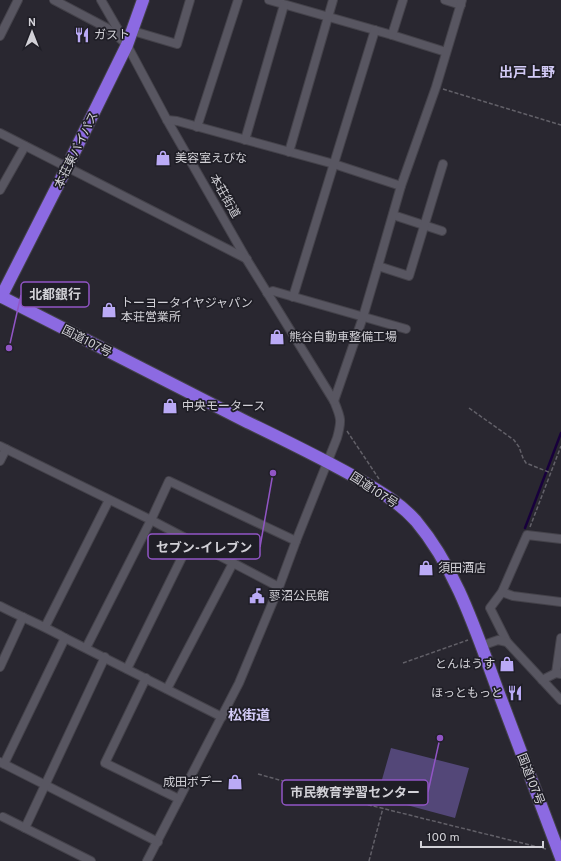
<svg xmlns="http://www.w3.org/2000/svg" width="561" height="861" font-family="Overpass,'Noto Sans JP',sans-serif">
	<rect width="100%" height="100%" fill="#292730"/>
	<path fill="#534778" d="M391,748L469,768L455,818L377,797Z"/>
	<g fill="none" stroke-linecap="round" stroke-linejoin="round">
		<path stroke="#18003c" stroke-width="2.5" d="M525,528L561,433"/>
		<g stroke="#44424a" stroke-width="10">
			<g id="minor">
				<path d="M54,0L107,28L124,42"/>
				<path d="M101,0L127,45L167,120L247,260L334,401C341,418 342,420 337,438L296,541L279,587L239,683L147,861"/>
				<path d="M269,0L392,35L446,52"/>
				<path d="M445,0L461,5"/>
				<path d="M133,31L177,44L190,0"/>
				<path d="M392,35L403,0"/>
				<path d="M0,36L18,0"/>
				<path d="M167,120L177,121L334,164L401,186"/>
				<path d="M197,127L238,0"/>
				<path d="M0,133L247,259"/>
				<path d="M245,140L284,5"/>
				<path d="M289,152L333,0"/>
				<path d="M0,190L25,146"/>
				<path d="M393,215L442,231"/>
				<path d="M378,266L409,276L443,164"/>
				<path d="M267,293L273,291L406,329"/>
				<path d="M293,297L375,30"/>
				<path d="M334,401L363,317L378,266L401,186L436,87L462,0"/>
				<path d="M0,446L151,520L279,587"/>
				<path d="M0,461L6,449"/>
				<path d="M502,592L513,596L561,602"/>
				<path d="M0,606C21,617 44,626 65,638L222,717"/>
				<path d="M45,627L109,500"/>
				<path d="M507,642L490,608L502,592L527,535L561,539"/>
				<path d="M481,646L498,640L507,642L561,700"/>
				<path d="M86,648L151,520L169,481L296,541"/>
				<path d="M0,667L23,617"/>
				<path d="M127,669L190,541"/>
				<path d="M556,673L561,638"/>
				<path d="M146,678L105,763L179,799"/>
				<path d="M542,680L556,673L561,674"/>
				<path d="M167,689L233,563"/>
				<path d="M0,762L158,842"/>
				<path d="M4,764L65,638"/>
				<path d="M3,817L25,828"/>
				<path d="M91,861L25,828L105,657"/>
			</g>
		</g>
		<g stroke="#44424a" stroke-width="14">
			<g id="highway">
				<path d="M0,296C82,337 163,380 245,421C284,440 324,459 362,481C381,492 401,504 416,521C457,570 476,632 498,691C519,747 540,802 561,858"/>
				<path d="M1,297L67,167L127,45L143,0"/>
			</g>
		</g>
		<g stroke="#626068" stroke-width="1.5" stroke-dasharray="4 2" stroke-linecap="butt">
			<path d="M443,89L561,125"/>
			<path d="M469,408L514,440L519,447L523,458L526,463L551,473"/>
			<path d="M347,431L379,479"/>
			<path d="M530,527L561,446"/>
			<path d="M403,663L468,640"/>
			<path d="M258,774L365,804L546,849"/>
			<path d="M369,861L383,808"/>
		</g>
		<use href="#minor" stroke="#585661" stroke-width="8"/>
		<use href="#highway" stroke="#8c6ae2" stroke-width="12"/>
	</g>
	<defs>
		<g id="restaurant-bare" transform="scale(1.2)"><path d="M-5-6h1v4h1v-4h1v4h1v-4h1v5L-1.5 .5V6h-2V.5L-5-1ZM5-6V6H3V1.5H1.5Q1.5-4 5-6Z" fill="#baaaf6" stroke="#1f1e26" stroke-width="2.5" paint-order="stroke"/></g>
		<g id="shop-bare" transform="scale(1.2)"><path d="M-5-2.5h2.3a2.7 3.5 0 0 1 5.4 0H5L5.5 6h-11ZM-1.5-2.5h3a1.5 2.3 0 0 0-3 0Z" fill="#baaaf6" stroke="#1f1e26" stroke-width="2.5" paint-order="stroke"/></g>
		<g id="civic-bare" transform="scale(1.2)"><path d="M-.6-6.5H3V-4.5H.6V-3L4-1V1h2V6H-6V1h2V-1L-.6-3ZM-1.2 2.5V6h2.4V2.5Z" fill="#baaaf6" stroke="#1f1e26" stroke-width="2.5" paint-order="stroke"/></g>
	</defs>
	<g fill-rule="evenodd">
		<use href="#restaurant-bare" x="82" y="35"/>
		<use href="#shop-bare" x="163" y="158"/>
		<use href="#shop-bare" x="109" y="310"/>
		<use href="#shop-bare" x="277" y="337"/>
		<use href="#shop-bare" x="170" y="406"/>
		<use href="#shop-bare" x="426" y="568"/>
		<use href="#civic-bare" x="257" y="596"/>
		<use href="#shop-bare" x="507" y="664"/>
		<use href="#restaurant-bare" x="515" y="693"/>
		<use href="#shop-bare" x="235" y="782"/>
	</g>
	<g text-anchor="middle" stroke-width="3.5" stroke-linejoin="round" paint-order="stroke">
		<g font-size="12" fill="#d2d1d7" stroke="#1f1e26" text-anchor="start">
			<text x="94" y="39">ガスト</text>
			<text x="175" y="162">美容室えびな</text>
			<text x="121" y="307">トーヨータイヤジャパン<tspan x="121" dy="14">本荘営業所</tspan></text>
			<text x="289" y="341">熊谷自動車整備工場</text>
			<text x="182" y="410">中央モータース</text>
			<text x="438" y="572">須田酒店</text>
			<text x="269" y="600">蓼沼公民館</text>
			<text x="495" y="668" text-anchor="end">とんはうす</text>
			<text x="503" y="697" text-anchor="end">ほっともっと</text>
			<text x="223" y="786" text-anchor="end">成田ボデー</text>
		</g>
		<g font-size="12" fill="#d2d1d7" stroke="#1f1e26">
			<text transform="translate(76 150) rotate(-64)" y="4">本荘東バイパス</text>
			<text transform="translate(225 196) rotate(60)" y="4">本荘街道</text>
			<text transform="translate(87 341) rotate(27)" y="4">国道107号</text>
			<text transform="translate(374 490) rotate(33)" y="4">国道107号</text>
			<text transform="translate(531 779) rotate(69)" y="4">国道107号</text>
		</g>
		<g font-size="14" font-weight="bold" fill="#d3cbf7" stroke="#1f1e26">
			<text x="527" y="77">出戸上野</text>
			<text x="249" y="720">松街道</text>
		</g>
	</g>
	<path fill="none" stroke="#9155c5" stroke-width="1.5" d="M9 348L21 295M273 473L260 547M440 738L428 792"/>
	<g fill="#9155c5" stroke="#1f1e26" stroke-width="1.5">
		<circle cx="9" cy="348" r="4"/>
		<circle cx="273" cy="473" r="4"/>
		<circle cx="440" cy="738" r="4"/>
	</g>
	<g fill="#1f1e26" stroke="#9155c5" stroke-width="1.5">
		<rect x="21" y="282" width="68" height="25" rx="4"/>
		<rect x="148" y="534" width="112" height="25" rx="4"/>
		<rect x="282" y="780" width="146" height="25" rx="4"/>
	</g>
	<g font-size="13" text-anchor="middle" font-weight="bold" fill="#d2d1d7">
		<text x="55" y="299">北都銀行</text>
		<text x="204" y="552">セブン-イレブン</text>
		<text x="355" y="797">市民教育学習センター</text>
	</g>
	<g transform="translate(32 32)" stroke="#1f1e26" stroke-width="3" paint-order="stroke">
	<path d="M0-3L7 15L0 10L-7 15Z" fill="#d2d1d7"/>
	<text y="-6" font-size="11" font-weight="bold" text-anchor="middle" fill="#d2d1d7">N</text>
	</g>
	<path d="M421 841v6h122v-6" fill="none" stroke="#d2d1d7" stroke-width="2"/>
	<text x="427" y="841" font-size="12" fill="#d2d1d7" stroke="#1f1e26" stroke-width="3" paint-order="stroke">100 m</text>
</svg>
